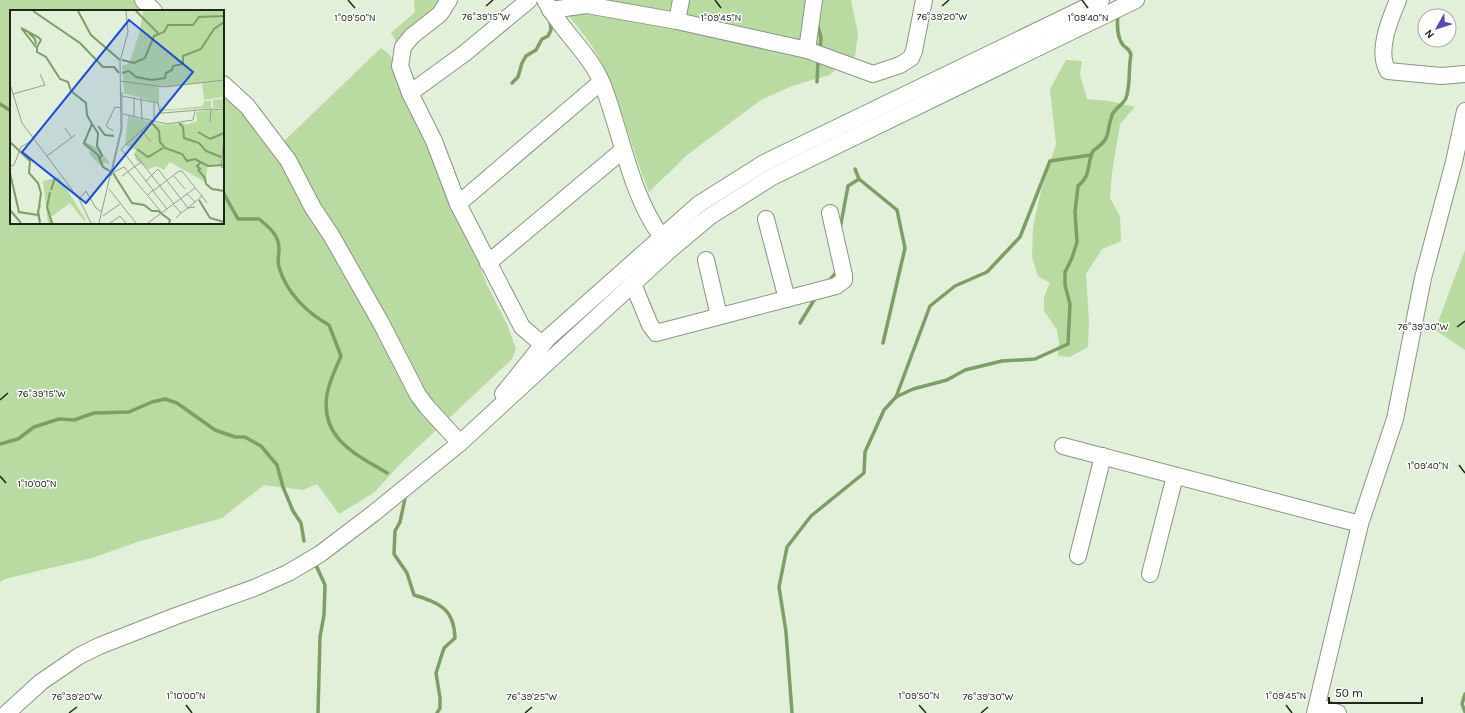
<svg xmlns="http://www.w3.org/2000/svg" width="1465" height="713" font-family="Karla,sans-serif">
	<rect width="100%" height="100%" fill="#e2f0d9"/>
	<g fill="#b9daa1">
		<path d="M0,0H134L144,11H11V223H223V93L261,120L284,141L381,48L389,54L395,65L465,227L487,285L507,324L516,349L512,359L400,464L375,492L339,514L317,484L303,490L264,485L222,518L137,542L92,558L5,579L0,582Z"/>
		<path d="M414,0H443L397,43L391,33L415,12Z"/>
		<path d="M556,0H851L858,34L855,56L829,75L792,86L761,100L687,155L649,192C631,149 622,103 601,62C590,38 571,21 556,0Z"/>
		<path d="M1066,60L1082,61L1080,74L1087,99L1109,101L1135,107L1120,124L1112,173L1110,198L1120,216L1121,241L1102,249L1086,274L1089,321L1088,347L1070,357L1058,356L1059,343L1057,330L1044,311V297L1050,283L1038,276L1032,257L1033,227L1040,195L1056,144L1050,89Z"/>
		<path d="M1465,250V350L1435,330Z"/>
	</g>
	<g fill="none" stroke-linecap="round" stroke-linejoin="round">
		<g stroke="#7d9e65" stroke-width="3.5">
			<path d="M817,22L821,38L820,50"/>
			<path d="M817,82L818,60"/>
			<path d="M512,83L518,77L522,63L526,56L536,50L542,39L548,36L551,30L550,20"/>
			<path d="M0,104L11,111"/>
			<path d="M859,179L897,210L905,248L883,343"/>
			<path d="M223,190L224,194L238,219H259C269,227 279,235 279,249C279,255 277,262 279,267C286,292 307,313 329,325L341,356C336,368 329,382 327,394C320,438 355,454 387,473"/>
			<path d="M840,229L848,186L859,179L855,169"/>
			<path d="M829,281L837,271"/>
			<path d="M800,323L816,297"/>
			<path d="M896,397L930,306L955,286L987,272L1020,237L1050,161L1091,155"/>
			<path d="M0,444L18,439L34,427L59,419L74,420L94,413L129,412L152,402L165,399L177,403L215,430L235,437H245L261,446L277,465L283,487L293,511L301,523L304,541"/>
			<path d="M406,494L400,522L395,531L394,554L407,573L414,595C439,603 454,608 455,638L444,648L436,673L440,698V708L437,713"/>
			<path d="M315,563L325,585L324,615L320,637L318,713"/>
			<path d="M1465,694L1462,704L1465,712"/>
			<path d="M792,713L786,632L779,587L787,547L811,516L864,473L865,452L884,410L896,397L913,389L947,380L965,370L1002,361L1035,359L1068,344L1070,304L1065,285V272L1072,258L1077,242L1075,212L1078,186C1092,174 1086,166 1093,151C1113,136 1105,135 1112,115C1115,108 1124,104 1126,98C1131,84 1128,69 1131,55C1130,49 1127,49 1123,45C1117,38 1117,23 1118,14"/>
		</g>
		<g stroke="#899681" stroke-width="18">
			<g id="minor">
				<path d="M143,0L154,11"/>
				<path d="M449,0L440,14L412,36L403,47L400,66L410,93L434,141L458,204L522,327L542,344"/>
				<path d="M545,0C560,30 589,52 602,83C622,134 629,191 661,236"/>
				<path d="M1398,0C1390,19 1376,52 1388,71L1441,76L1465,74"/>
				<path d="M550,10L587,5L677,21L807,50L873,74L900,65L911,58L914,51L924,0"/>
				<path d="M677,21L681,0"/>
				<path d="M807,50L814,0"/>
				<path d="M223,84L247,106L288,160L313,208L331,235L381,323L418,395L427,407L460,443"/>
				<path d="M410,93L465,53L529,0"/>
				<path d="M458,204L601,82"/>
				<path d="M766,219L787,299"/>
				<path d="M706,260L719,316"/>
				<path d="M488,263L623,150"/>
				<path d="M633,284L650,325L656,333L836,286L844,280V275L830,213"/>
				<path d="M503,394L548,338L699,204L764,163L1101,0"/>
				<path d="M1063,446L1360,524"/>
				<path d="M1078,556L1103,456"/>
				<path d="M1150,574L1175,476"/>
				<path d="M1317,706L1338,713"/>
				<path d="M7,713L41,682L79,656L99,646L176,616L254,588L288,573L320,554L374,513L460,443L672,248L709,217L772,177L1136,0"/>
				<path d="M1315,713L1360,524L1395,419L1423,278L1454,162L1465,111"/>
			</g>
		</g>
		<use href="#minor" stroke="#fff" stroke-width="16"/>
	</g>
	<path fill="none" stroke="#20251c" stroke-width="1.5" d="M348,0L355,8M715,0L721,8M1082,0L1088,8M486,6L493,0M942,6L949,0M1457,327L1465,321M0,400L8,393M1459,465L1465,473M0,476L6,483M186,705L192,713M919,705L926,713M1286,705L1292,713M69,713L77,707M525,713L532,707M981,713L988,707"/>
	<g transform="translate(10 10)">
		<rect width="214" height="214" fill="#e2f0d9"/>
		<path d="M133,1H214V87L194,90L192,73L149,77V93L114,83L112,55H116L120,51L130,21ZM214,89V99L203,98V90ZM194,91H201V98L150,101V95L153,99H165L193,96ZM200,100H208V103L209,101H214V154L198,155L195,172L160,152L154,160L147,156L138,159L126,150L124,144L126,140L115,135L118,106L153,115L174,113L176,115L187,111L186,102ZM74,131L87,138L98,150L99,155L95,152L91,156L80,145L79,140L72,134ZM49,167L76,210L74,211L60,193L41,207L44,213H38L33,171Z" fill="#b9daa1"/>
		<path fill="none" stroke="#7d9e65" stroke-width="2" d="M23,1L70,33L93,57H104L109,63M68,1L81,25L110,50M126,1L148,23M11,18L28,27L31,30L27,37V42L36,47L50,69L58,72L61,81L76,93L77,105L82,114L74,133L88,145L93,157L100,161M12,19L26,37M19,23L25,29L26,34M112,50L124,53L135,48L144,26L154,22L158,15H183L189,7L214,6M112,63L119,61L126,67L142,70L155,68L156,63L162,60L163,56L173,54V46L191,39L204,19L214,12M142,113L149,121L150,132L155,138L172,144L177,151L185,149L198,156L214,155M169,113L173,117L174,128L189,133L196,141L211,147M82,114L88,123L87,136L92,145L90,148M88,116L95,125L104,126M188,122L200,129L214,123M0,132L20,151L19,163L28,173L31,183L28,204L30,213M127,139L138,147L153,138M190,153L187,156L190,159L188,160L195,168L196,174L202,179L214,181M0,163L9,202L28,205M103,163L122,193L134,195L142,201H148L160,210L159,213M41,180L45,168M40,182L37,197L42,213M189,190L200,208L214,212M30,195L28,201L30,212M0,200L11,213"/>
		<path fill="none" stroke="#949f8d" stroke-width="1" d="M110,71L154,77L214,70M0,74L12,113L69,189L81,213M3,84L35,75L30,64M112,86L148,93L150,103H153L201,99L214,100M124,87V107M131,88L132,110M214,103V125M113,104L157,114L183,110L185,101M144,111V92M200,112L201,99M55,118L62,128M103,121L96,116L105,97L111,98M132,121L141,132M214,128L211,157L214,158M125,144L164,194M37,146L65,125M0,156L4,155L11,137L24,129M102,163L114,157L152,203M101,166L112,119V82M112,166L131,152M164,166L175,179M136,171L148,159L178,198L185,192M99,179L126,213M177,184L185,192L192,186L197,193M137,186L143,180L111,139L142,111M69,189L76,181L86,198L92,202M164,195L171,203L166,208M157,199L143,181L169,161H172L192,186M171,203L178,198L185,197M93,206L110,194M89,213L111,119L110,51L118,22L116,1M100,213L110,206L116,213M138,213L185,178"/>
		<path fill="#1d4ed8" fill-opacity="0.15" stroke="#1d4ed8" stroke-width="2" d="M119,10L183,62L76,193L12,142Z"/>
		<rect width="214" height="214" fill="none" stroke="#20251c" stroke-width="2"/>
	</g>
	<g font-size="10" text-anchor="middle" fill="#20251c" stroke="#fff" stroke-width="3" stroke-linejoin="round" paint-order="stroke">
		<text x="486" y="20">76°39'15"W</text>
		<text x="942" y="20">76°39'20"W</text>
		<text x="355" y="21">1°09'50"N</text>
		<text x="721" y="21">1°09'45"N</text>
		<text x="1088" y="21">1°09'40"N</text>
		<text x="1423" y="330">76°39'30"W</text>
		<text x="42" y="397">76°39'15"W</text>
		<text x="1428" y="469">1°09'40"N</text>
		<text x="37" y="487">1°10'00"N</text>
		<text x="186" y="699">1°10'00"N</text>
		<text x="919" y="699">1°09'50"N</text>
		<text x="1286" y="699">1°09'45"N</text>
		<text x="77" y="700">76°39'20"W</text>
		<text x="532" y="700">76°39'25"W</text>
		<text x="988" y="700">76°39'30"W</text>
	</g>
	<g transform="translate(1437 28) rotate(231)"><circle r="19" fill="#ffffff" stroke="#a6a8a4"/>
	<path d="M0-3L7 15L0 10L-7 15Z" fill="#5546be"/>
	<text y="-6" font-size="11" font-weight="bold" text-anchor="middle" fill="#20251c">N</text>
	</g>
	<path d="M1329 697v6h93v-6" fill="none" stroke="#20251c" stroke-width="2"/>
	<text x="1335" y="697" font-size="12" fill="#20251c" stroke="#ffffff" stroke-width="3" paint-order="stroke">50 m</text>
</svg>
